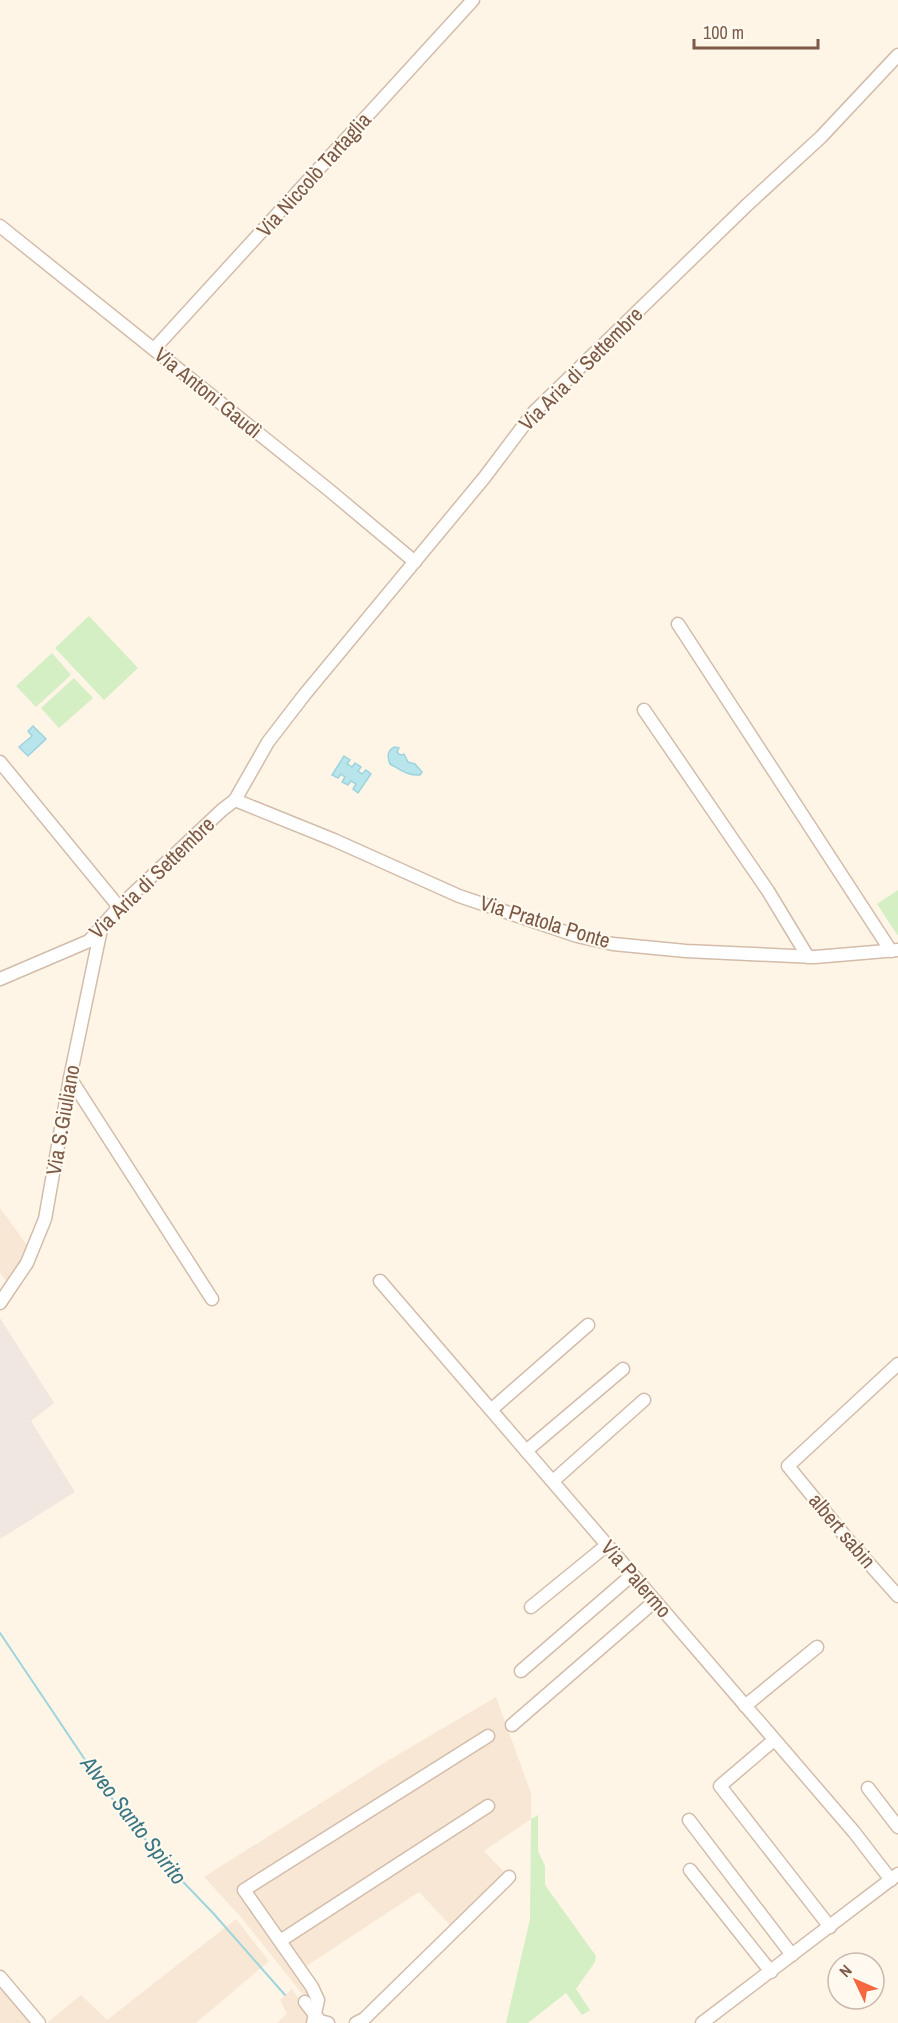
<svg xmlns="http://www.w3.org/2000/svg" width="898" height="2023" font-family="'Archivo Narrow',sans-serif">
	<rect width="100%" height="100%" fill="#fff5e7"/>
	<g fill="#f7e7d4">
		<path d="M0,1208L30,1249L9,1285L0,1273Z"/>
		<path d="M496,1697L531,1793V1819L484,1851L507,1875L451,1926L419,1892L305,1967L319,1986L323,1995L324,2001L319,2015L240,1916L204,1877L389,1760Z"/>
		<path d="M236,1919L269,1961L196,2023H47L81,1995L107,2020Z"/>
		<path d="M0,1980L36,2023H0Z"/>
		<path d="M292,1989L314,2021L313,2023H277L287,2014L280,2000Z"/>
	</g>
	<path fill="#efe7e0" d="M0,1318L54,1403L31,1421L75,1492L0,1539Z"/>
	<g fill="#d4efc3">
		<path d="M89,616L138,668L104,700L55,648Z"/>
		<path d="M52,653L71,675L36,707L16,686Z"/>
		<path d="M74,678L93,698L59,728L41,708Z"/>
		<path d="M898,890V936L877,904Z"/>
		<path d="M538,1815V1851L545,1866V1885L596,1956L595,1962L576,1989L590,2010L582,2015L566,1993L528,2023H506L530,1919L531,1819Z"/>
	</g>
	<g fill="#b8e4eb" stroke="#9dd4de" stroke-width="1.5">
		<path d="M33,726L46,739L28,756L19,747L32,736L28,731Z"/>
		<path d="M395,747L399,748L397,752L400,755L404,754L408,762L415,764L422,772L420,775C408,776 401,770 390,764C387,757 387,750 395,747Z"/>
		<path d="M344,756L350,760L347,764L352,767L355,763L361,767L358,771L362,774L366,770L371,774L358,793L353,789L356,784L351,781L348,785L342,782L345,777L341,774L338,778L332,775Z"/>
	</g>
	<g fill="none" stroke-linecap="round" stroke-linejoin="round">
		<path stroke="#9dd4de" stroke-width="2" d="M0,1633L106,1791L162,1860L213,1913L285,1995"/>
		<g stroke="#d3bcaa" stroke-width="15">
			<g id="minor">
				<path d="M0,226L329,490L415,562"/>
				<path d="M154,349L473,0"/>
				<path d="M678,624L891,951"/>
				<path d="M644,710L768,891L808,957"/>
				<path d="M0,762L119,907"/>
				<path d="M235,800L334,840L459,896L577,936L613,944L686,951L815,957L898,950"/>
				<path d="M0,979L89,941L119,907L222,810L235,800L268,742L305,694L484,478L533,413L747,205L821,137L898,55"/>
				<path d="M70,1078L212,1299"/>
				<path d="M380,1281L854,1832L891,1880"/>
				<path d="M0,1303L27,1263L45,1219L70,1078L101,929"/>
				<path d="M898,1364L788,1466L849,1541L898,1596"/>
				<path d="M492,1409L588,1325"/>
				<path d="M526,1451L623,1369"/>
				<path d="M553,1481L644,1400"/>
				<path d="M531,1607L607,1545"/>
				<path d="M521,1671L632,1575"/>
				<path d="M745,1706L817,1647"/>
				<path d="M512,1725L655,1601"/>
				<path d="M774,1740L720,1786L830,1927"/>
				<path d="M868,1788L898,1827"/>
				<path d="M689,1820L792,1955"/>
				<path d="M690,1870L771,1972"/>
				<path d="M280,1941L488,1806"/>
				<path d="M0,1977L39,2023"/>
				<path d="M305,2002L320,2021L328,2023"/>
				<path d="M313,2023L318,2000L312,1987L244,1890L488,1736"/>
				<path d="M356,2023L364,2019L509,1877"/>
				<path d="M702,2023L898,1874"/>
			</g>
		</g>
		<use href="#minor" stroke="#fff" stroke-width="12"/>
	</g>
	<g text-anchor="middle" stroke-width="4.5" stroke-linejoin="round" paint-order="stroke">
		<g font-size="21" fill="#7c5a47" stroke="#fff9ef">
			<text transform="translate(314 175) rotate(-48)" y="7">Via Niccolò Tartaglia</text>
			<text transform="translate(581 369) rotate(-45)" y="7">Via Aria di Settembre</text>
			<text transform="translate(208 393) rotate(39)" y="7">Via Antoni Gaudì</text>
			<text transform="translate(152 878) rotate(-44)" y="7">Via Aria di Settembre</text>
			<text transform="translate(545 922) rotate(17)" y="7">Via Pratola Ponte</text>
			<text transform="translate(63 1120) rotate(-80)" y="7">Via S.Giuliano</text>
			<text transform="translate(842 1531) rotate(50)" y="7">albert sabin</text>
			<text transform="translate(636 1579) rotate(49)" y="7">Via Palermo</text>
		</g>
		<g font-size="22" font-style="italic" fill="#397682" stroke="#fff9ef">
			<text transform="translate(134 1820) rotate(52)" y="8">Alveo Santo Spirito</text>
		</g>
	</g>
	<g transform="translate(856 1981) rotate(314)"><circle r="28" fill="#fff9ef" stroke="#cbb9ac" stroke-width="1.5"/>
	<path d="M0-4.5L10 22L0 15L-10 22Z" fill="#f5683f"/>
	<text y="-9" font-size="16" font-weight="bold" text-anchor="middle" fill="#7c5a47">N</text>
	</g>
	<path d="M694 39v9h124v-9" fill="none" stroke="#7c5a47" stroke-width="3"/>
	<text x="703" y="39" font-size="18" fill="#7c5a47" stroke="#fff9ef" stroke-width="4.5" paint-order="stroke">100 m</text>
</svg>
